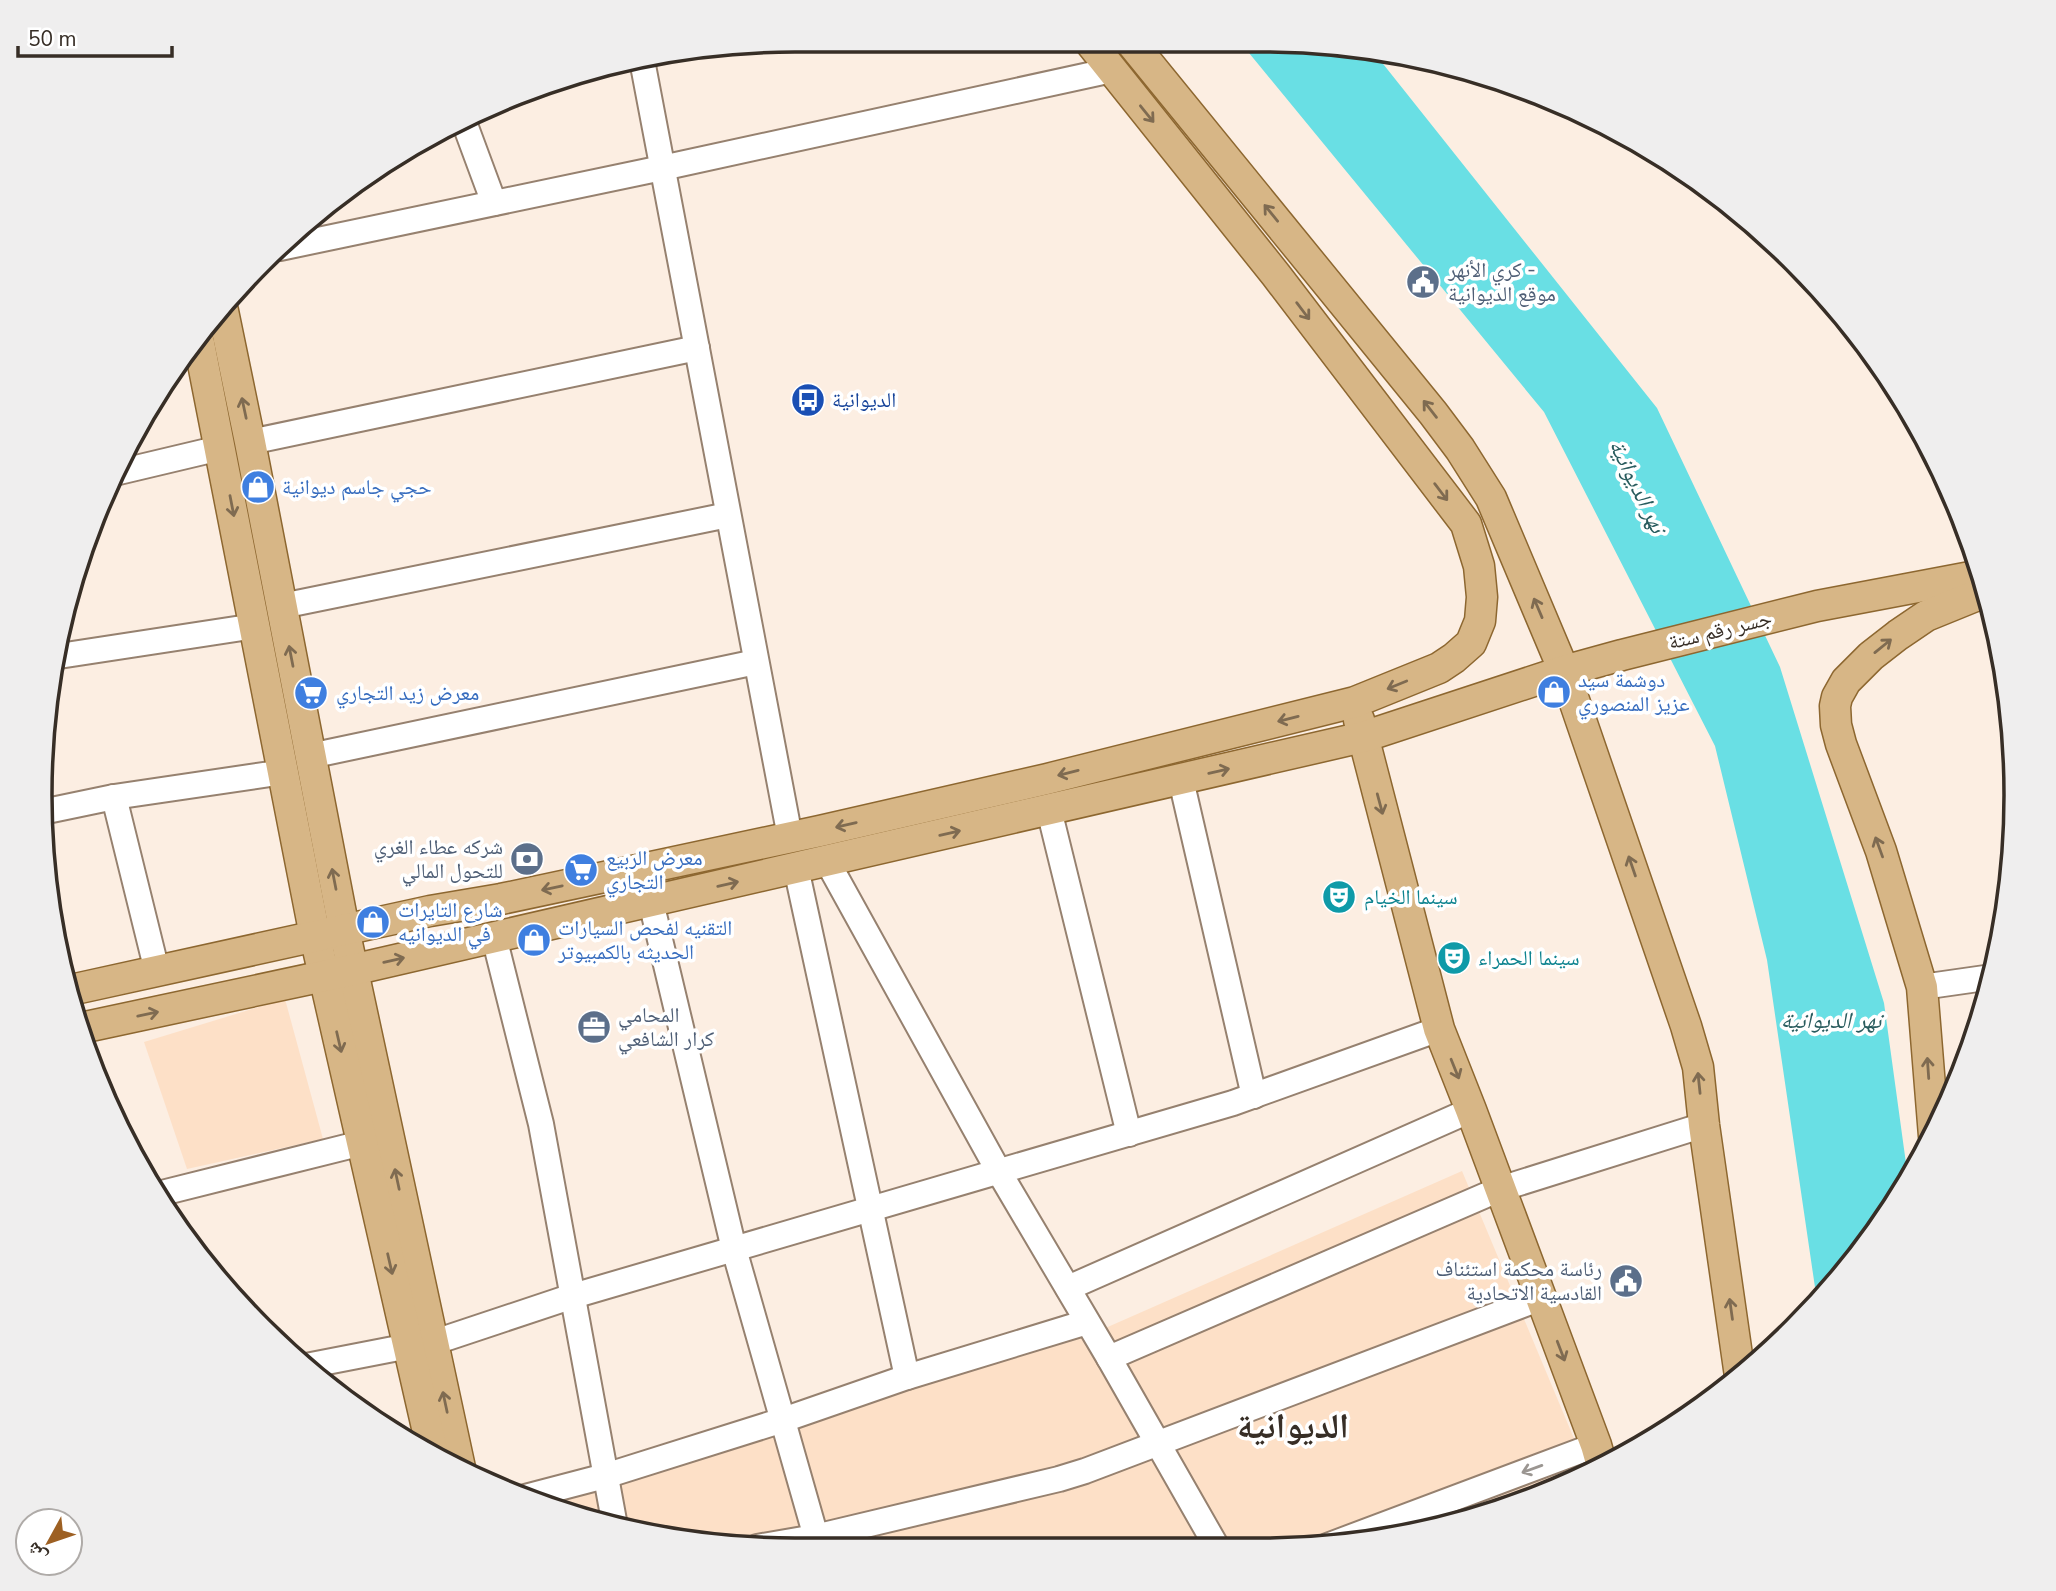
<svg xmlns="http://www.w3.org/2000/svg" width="2056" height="1591" font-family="'Nunito Sans','Noto Naskh Arabic',sans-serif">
	<rect width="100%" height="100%" fill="#fceee2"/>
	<g fill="#fde0c7">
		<path d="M285,999L323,1139L187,1169L144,1042Z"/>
		<path d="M1462,1171L1588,1472L1503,1511L1310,1549L795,1551L649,1536L535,1502L1085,1337Z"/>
	</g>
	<path fill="#69dfe4" d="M1240,42H1309L1376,55L1657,408L1780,667L1884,1003L1908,1178L1860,1255L1817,1301L1767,960L1715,746L1544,412Z"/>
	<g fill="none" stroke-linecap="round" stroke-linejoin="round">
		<g stroke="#96816f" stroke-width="28">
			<g id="minor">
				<path d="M642,60L790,837"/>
				<path d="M464,122L494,203"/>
				<path d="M280,248L662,168L1112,70"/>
				<path d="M250,442L697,348"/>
				<path d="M119,472L220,448"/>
				<path d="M282,606L728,515"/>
				<path d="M59,656L255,626"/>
				<path d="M310,756L756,662"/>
				<path d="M1181,780L1254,1096"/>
				<path d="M114,797L157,971"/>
				<path d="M1049,810L1129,1134"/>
				<path d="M42,812L114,797L284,772"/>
				<path d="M827,861L999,1172L1109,1358L1218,1549"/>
				<path d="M796,868L907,1377"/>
				<path d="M651,902L734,1249L820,1551"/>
				<path d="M494,937L541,1124L615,1526"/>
				<path d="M1922,987L1992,977"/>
				<path d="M158,1194L362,1143"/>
				<path d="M1068,1288L1471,1110"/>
				<path d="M432,1343L573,1296L1233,1103L1439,1029"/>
				<path d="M1109,1358L1500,1189L1704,1125"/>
				<path d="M306,1366L409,1346"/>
				<path d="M521,1498L605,1476L783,1420L907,1377L1087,1322"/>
				<path d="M1327,1546L1596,1445"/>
				<path d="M757,1547L815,1537L1059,1479L1085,1471L1541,1298"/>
			</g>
		</g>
		<g stroke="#8d6730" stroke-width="33">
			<g id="major">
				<path d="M1130,41L1433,413L1460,449L1491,498L1564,671L1686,1026L1698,1067L1704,1125L1740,1376"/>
				<path d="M223,311L250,442L344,929L460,1468"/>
				<path d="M199,343L315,936L433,1454"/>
				<path d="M1359,720L1439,1029L1471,1110L1596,1445L1602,1466"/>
				<path d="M66,991L430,911L501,899L820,831L1047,779L1355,702L1439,668L1454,658L1471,643L1480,621L1482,597L1479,566L1466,524L1276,275L1089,41"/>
				<path d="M81,1028L352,970L1363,737L1564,671L1622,655L1817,606L1981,575"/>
				<path d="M1934,1136L1922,987L1881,851L1841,744L1836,725L1835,706L1837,697L1846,681L1871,656L1898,635L1926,616L1985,592"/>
			</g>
		</g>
		<use href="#minor" stroke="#fff" stroke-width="24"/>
		<use href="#major" stroke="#d7b686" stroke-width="30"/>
	</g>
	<defs><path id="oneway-shaft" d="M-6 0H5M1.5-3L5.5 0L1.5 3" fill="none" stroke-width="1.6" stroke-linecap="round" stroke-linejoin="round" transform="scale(1.75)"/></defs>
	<g stroke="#7f6b51">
		<use href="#oneway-shaft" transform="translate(1147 114) rotate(51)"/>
		<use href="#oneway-shaft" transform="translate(1271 213) rotate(-129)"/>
		<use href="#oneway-shaft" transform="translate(1303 311) rotate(53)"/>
		<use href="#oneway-shaft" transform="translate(244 408) rotate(-102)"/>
		<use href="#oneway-shaft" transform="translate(1430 409) rotate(-128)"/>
		<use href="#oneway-shaft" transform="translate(1441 492) rotate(53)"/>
		<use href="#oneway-shaft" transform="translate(232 506) rotate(79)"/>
		<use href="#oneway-shaft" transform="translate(1538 608) rotate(-113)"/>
		<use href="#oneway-shaft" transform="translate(1883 646) rotate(-39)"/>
		<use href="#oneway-shaft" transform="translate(291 656) rotate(-101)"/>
		<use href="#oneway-shaft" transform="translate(1397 685) rotate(158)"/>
		<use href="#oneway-shaft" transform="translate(1288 719) rotate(166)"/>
		<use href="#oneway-shaft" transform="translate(1219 771) rotate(-13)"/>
		<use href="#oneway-shaft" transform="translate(1068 773) rotate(166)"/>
		<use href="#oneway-shaft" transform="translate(1380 804) rotate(75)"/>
		<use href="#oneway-shaft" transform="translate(846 825) rotate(167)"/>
		<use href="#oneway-shaft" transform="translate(950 833) rotate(-13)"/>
		<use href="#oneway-shaft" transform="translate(1879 847) rotate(-110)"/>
		<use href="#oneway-shaft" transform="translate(1632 866) rotate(-109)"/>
		<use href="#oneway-shaft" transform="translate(334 879) rotate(-101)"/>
		<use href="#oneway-shaft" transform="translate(728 884) rotate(-13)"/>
		<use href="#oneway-shaft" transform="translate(552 888) rotate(168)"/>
		<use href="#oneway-shaft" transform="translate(394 960) rotate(-13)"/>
		<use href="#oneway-shaft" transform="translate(148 1014) rotate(-12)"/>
		<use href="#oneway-shaft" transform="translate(339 1042) rotate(77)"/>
		<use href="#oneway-shaft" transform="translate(1928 1068) rotate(-94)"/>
		<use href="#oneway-shaft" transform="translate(1455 1069) rotate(68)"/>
		<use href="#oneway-shaft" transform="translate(1699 1083) rotate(-96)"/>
		<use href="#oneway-shaft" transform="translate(397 1179) rotate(-102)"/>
		<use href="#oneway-shaft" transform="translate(390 1264) rotate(77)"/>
		<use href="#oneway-shaft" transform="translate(1731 1309) rotate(-98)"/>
		<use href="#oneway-shaft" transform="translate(1561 1351) rotate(69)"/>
		<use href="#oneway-shaft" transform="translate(445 1402) rotate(-102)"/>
	</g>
	<use stroke="#9b9692" href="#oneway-shaft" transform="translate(1532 1469) rotate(160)"/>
	<defs>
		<g id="civic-disc" transform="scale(1.75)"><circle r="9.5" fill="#5c6f8a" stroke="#fff"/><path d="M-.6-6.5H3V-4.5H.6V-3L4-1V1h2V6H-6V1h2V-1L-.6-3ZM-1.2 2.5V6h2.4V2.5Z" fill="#fff"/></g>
		<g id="bus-disc" transform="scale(1.75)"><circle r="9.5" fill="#1a4fb4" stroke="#fff"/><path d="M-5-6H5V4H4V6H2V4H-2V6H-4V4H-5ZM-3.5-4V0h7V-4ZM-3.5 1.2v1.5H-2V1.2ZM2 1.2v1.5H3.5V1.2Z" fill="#fff"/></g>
		<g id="shop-disc" transform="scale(1.75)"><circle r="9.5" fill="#3f7fe0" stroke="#fff"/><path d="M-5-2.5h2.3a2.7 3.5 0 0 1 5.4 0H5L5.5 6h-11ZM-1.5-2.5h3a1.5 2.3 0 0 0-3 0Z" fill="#fff"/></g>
		<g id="supermarket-disc" transform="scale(1.75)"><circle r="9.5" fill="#3f7fe0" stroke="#fff"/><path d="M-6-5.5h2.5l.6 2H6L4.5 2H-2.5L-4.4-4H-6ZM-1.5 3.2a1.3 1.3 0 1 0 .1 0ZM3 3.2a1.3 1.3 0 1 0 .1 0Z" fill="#fff"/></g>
		<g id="bank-disc" transform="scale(1.75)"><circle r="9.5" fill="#5c6f8a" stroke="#fff"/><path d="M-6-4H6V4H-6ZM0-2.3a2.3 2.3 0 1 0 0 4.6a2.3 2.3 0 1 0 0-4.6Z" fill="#fff"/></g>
		<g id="theatre-disc" transform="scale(1.75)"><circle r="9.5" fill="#0f9aa8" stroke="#fff"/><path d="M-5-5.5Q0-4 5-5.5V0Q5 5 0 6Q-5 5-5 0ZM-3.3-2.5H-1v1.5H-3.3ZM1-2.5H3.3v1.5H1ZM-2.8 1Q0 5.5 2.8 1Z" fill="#fff"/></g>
		<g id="office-disc" transform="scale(1.75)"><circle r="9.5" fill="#5c6f8a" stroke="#fff"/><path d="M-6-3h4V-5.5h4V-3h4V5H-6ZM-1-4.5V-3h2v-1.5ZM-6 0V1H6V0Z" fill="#fff"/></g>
	</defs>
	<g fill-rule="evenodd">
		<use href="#civic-disc" x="1423" y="282"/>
		<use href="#bus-disc" x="808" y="400"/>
		<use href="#shop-disc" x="258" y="487"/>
		<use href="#shop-disc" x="1554" y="692"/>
		<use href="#supermarket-disc" x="311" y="693"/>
		<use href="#bank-disc" x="527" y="859"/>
		<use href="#supermarket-disc" x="581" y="870"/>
		<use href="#theatre-disc" x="1339" y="897"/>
		<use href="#shop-disc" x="373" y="922"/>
		<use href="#shop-disc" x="534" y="940"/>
		<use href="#theatre-disc" x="1454" y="958"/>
		<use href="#office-disc" x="594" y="1027"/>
		<use href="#civic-disc" x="1626" y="1281"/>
	</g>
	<g text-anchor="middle" stroke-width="7" stroke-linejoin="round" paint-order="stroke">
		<g font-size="21" fill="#4e5e75" stroke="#fff" text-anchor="start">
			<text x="1448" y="277">كري الأنهر -<tspan x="1448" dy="24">موقع الديوانية</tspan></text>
			<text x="503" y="854" text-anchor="end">شركه عطاء الغري<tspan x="503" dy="24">للتحول المالي</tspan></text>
			<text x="618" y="1022">المحامي<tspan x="618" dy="24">كرار الشافعي</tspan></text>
			<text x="1602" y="1276" text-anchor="end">رئاسة محكمة استئناف<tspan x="1602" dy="24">القادسية الاتحادية</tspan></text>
		</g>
		<g font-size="21" fill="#164399" stroke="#fff" text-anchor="start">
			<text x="832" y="407">الديوانية</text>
		</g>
		<g font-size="21" fill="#366cbe" stroke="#fff" text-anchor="start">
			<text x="282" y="494">حجي جاسم ديوانية</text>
			<text x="1578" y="687">دوشمة سيد<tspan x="1578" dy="24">عزيز المنصوري</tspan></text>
			<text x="336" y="700">معرض زيد التجاري</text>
			<text x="606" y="865">معرض الربيع<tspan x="606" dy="24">التجاري</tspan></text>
			<text x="398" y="917">شارع التايرات<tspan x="398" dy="24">في الديوانيه</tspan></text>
			<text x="558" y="935">التقنيه لفحص السيارات<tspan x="558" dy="24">الحديثه بالكمبيوتر</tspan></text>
		</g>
		<g font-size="21" fill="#372e26" stroke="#fff">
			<text transform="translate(1720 630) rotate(-14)" y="7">جسر رقم ستة</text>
		</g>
		<g font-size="21" fill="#0d838f" stroke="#fff" text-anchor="start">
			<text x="1364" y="904">سينما الخيام</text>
			<text x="1478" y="965">سينما الحمراء</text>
		</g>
		<g font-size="23" font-style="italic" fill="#295c5e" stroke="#fff">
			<text transform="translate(1638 486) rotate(64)" y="8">نهر الديوانية</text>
			<text x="1831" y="1028">نهر الديوانية</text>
		</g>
		<g font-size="35" font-weight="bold" fill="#372e26" stroke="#fff">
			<text x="1293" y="1438">الديوانية</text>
		</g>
	</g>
	<path d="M0 0H2056V1591H0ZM795 52H1261A743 743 0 0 1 2004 795V795A743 743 0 0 1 1261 1538H795A743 743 0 0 1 52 795V795A743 743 0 0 1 795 52Z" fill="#efeeee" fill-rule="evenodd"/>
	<path fill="none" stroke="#372e26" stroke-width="3.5" d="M795 52H1261A743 743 0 0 1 2004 795V795A743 743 0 0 1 1261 1538H795A743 743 0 0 1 52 795V795A743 743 0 0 1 795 52Z"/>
	<g transform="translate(49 1542) rotate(230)"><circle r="33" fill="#ffffff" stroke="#afaba8" stroke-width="2"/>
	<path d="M0-5L12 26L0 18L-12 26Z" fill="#9d6023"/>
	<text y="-10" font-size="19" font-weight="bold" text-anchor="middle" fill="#372e26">ش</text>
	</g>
	<path d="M18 46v10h154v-10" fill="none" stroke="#372e26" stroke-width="3.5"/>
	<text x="28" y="46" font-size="21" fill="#372e26" stroke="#ffffff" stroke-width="5" paint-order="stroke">50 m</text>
</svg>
